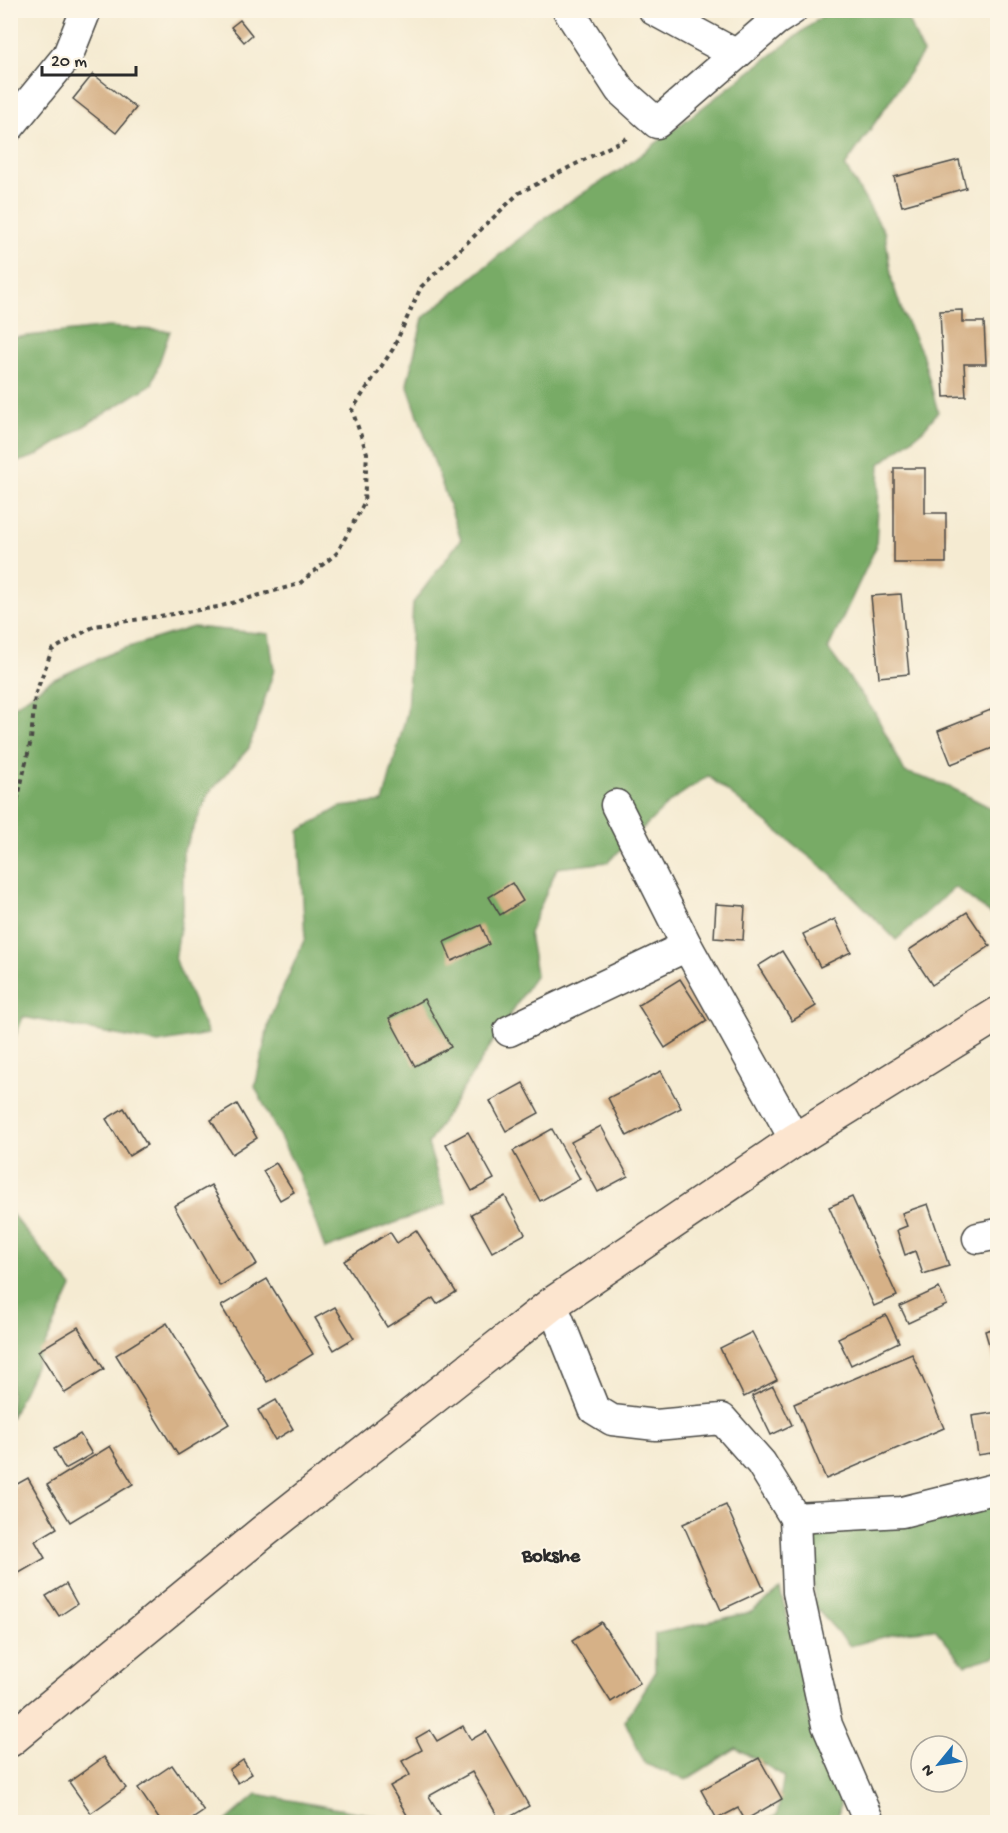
<svg xmlns="http://www.w3.org/2000/svg" width="1008" height="1833" font-family="'Gochi Hand',sans-serif">
	<rect width="100%" height="100%" fill="#fcf5e5"/>
	<filter id="ink" filterUnits="userSpaceOnUse"><feTurbulence type="fractalNoise" baseFrequency=".0167" numOctaves="2"/><feDisplacementMap in="SourceGraphic" scale="12" xChannelSelector="R" yChannelSelector="G"/><feConvolveMatrix kernelMatrix="1 2 1 2 8 2 1 2 1" color-interpolation-filters="sRGB"/></filter>
	<filter id="wash" filterUnits="userSpaceOnUse"><feTurbulence type="fractalNoise" baseFrequency=".008" numOctaves="4" result="noise"/><feDisplacementMap in="SourceGraphic" scale="24" xChannelSelector="R" yChannelSelector="G"/><feGaussianBlur stdDeviation="1.35" result="paint"/><feColorMatrix in="noise" values="0 0 0 0 0 0 0 0 0 0 0 0 0 0 0 0 0 1.4 0 .05"/><feComposite in="paint" operator="in"/></filter>
	<g filter="url(#wash)">
		<rect width="100%" height="100%" fill="#f5ebd2"/>
		<g fill="#78ab66" stroke="#526b48" stroke-width="1.5">
			<path d="M829,11H904L923,53L845,166L885,233L892,281L903,314L922,353L938,412L923,430L880,464L876,547L828,649L875,713L905,772L946,785L997,811V919L955,887L896,940L831,874L708,776L671,801L608,862L557,868L529,933L536,974L428,1144L446,1204L325,1249L298,1173L255,1087L270,1018L305,938L299,831L340,807L383,802L407,712L413,603L461,539L407,384L423,318L548,215L622,169Z"/>
			<path d="M108,327L170,331L152,384L36,456L11,464V338Z"/>
			<path d="M193,627L269,634L274,670L249,748L209,793L183,852V909L175,960L208,1034L158,1043L23,1017L11,1047V709L50,681L116,651Z"/>
			<path d="M11,1213L72,1287L11,1418Z"/>
			<path d="M997,1499V1656L965,1665L935,1629L902,1632L850,1646L815,1607L811,1539L860,1524L940,1519Z"/>
			<path d="M780,1590L803,1674L812,1730L841,1795L838,1822H762L777,1815L784,1776L736,1748L686,1780L645,1764L625,1721L655,1673V1634L751,1612Z"/>
			<path d="M257,1794L377,1816L384,1822H225Z"/>
		</g>
		<g id="blocks">
			<g fill="#d6b187">
				<path d="M240,20L252,35L244,42L231,27Z"/>
				<path d="M93,74L136,108L116,133L73,99Z"/>
				<path d="M959,160L966,188L902,206L894,177Z"/>
				<path d="M962,310V322H984L986,364H964L966,396L944,397L940,311Z"/>
				<path d="M894,468H925V513H946V563H894Z"/>
				<path d="M901,594L909,674L879,677L871,596Z"/>
				<path d="M998,707V746L951,764L938,731Z"/>
				<path d="M512,883L523,901L500,915L489,897Z"/>
				<path d="M716,904L745,906L743,940L714,938Z"/>
				<path d="M967,912L990,946L932,985L909,950Z"/>
				<path d="M835,919L851,952L820,967L803,934Z"/>
				<path d="M481,925L489,944L452,961L444,942Z"/>
				<path d="M782,951L816,1006L792,1021L758,966Z"/>
				<path d="M680,979L707,1021L665,1048L638,1005Z"/>
				<path d="M424,999L451,1047L415,1066L389,1018Z"/>
				<path d="M661,1071L681,1108L627,1136L608,1098Z"/>
				<path d="M523,1083L539,1113L506,1131L490,1101Z"/>
				<path d="M237,1104L257,1138L232,1154L211,1120Z"/>
				<path d="M124,1108L147,1145L129,1156L106,1119Z"/>
				<path d="M601,1126L628,1176L598,1192L571,1142Z"/>
				<path d="M552,1129L580,1179L540,1201L513,1151Z"/>
				<path d="M468,1132L494,1179L472,1191L446,1144Z"/>
				<path d="M276,1163L294,1192L280,1200L263,1171Z"/>
				<path d="M211,1185L257,1264L220,1286L174,1206Z"/>
				<path d="M505,1196L525,1234L492,1252L471,1214Z"/>
				<path d="M852,1197L897,1296L874,1306L829,1207Z"/>
				<path d="M928,1204L949,1266L923,1274L915,1251L905,1255L897,1230L907,1226L902,1213Z"/>
				<path d="M416,1230L456,1292L437,1304L433,1298L387,1327L344,1261L390,1232L397,1243Z"/>
				<path d="M267,1279L313,1354L267,1382L221,1306Z"/>
				<path d="M939,1288L947,1305L908,1323L900,1306Z"/>
				<path d="M335,1307L354,1338L334,1350L315,1318Z"/>
				<path d="M886,1315L899,1342L851,1365L838,1338Z"/>
				<path d="M167,1323L229,1424L178,1455L116,1355Z"/>
				<path d="M78,1327L104,1369L65,1393L38,1351Z"/>
				<path d="M998,1327V1364L995,1365L985,1331Z"/>
				<path d="M752,1332L777,1380L744,1397L720,1348Z"/>
				<path d="M912,1354L944,1428L826,1479L794,1404Z"/>
				<path d="M773,1386L792,1425L771,1435L752,1396Z"/>
				<path d="M276,1400L293,1429L275,1440L258,1410Z"/>
				<path d="M998,1412V1452L978,1455L972,1416Z"/>
				<path d="M80,1434L92,1454L65,1469L54,1449Z"/>
				<path d="M110,1446L133,1484L70,1522L47,1485Z"/>
				<path d="M28,1478L57,1528L35,1541L45,1558L14,1576L10,1571V1488Z"/>
				<path d="M726,1505L764,1590L721,1610L683,1524Z"/>
				<path d="M66,1584L77,1604L59,1616L46,1596Z"/>
				<path d="M601,1622L640,1683L611,1702L572,1641Z"/>
				<path d="M463,1726L471,1740L486,1731L529,1806L501,1822L472,1772L429,1796L444,1822H411L390,1786L410,1775L402,1761L422,1750L416,1738L430,1730L437,1741Z"/>
				<path d="M104,1757L126,1788L91,1813L69,1782Z"/>
				<path d="M759,1758L782,1799L745,1820L738,1808L717,1819L701,1790Z"/>
				<path d="M243,1760L252,1774L238,1783L229,1770Z"/>
				<path d="M172,1765L204,1811L188,1822H161L138,1788Z"/>
			</g>
		</g>
	</g>
	<g filter="url(#ink)">
		<use href="#blocks" fill-opacity="0" stroke="#494844" stroke-width="1.5"/>
		<g fill="none" stroke-linecap="round" stroke-linejoin="round">
			<g stroke="#494844" stroke-width="33">
				<g id="minor">
					<path d="M568,10L620,90L657,123L775,21L792,10"/>
					<path d="M654,10L735,54"/>
					<path d="M10,126L68,55L86,10"/>
					<path d="M616,805L687,946L795,1140"/>
					<path d="M509,1031L687,946"/>
					<path d="M978,1238L998,1234"/>
					<path d="M552,1304L594,1409L612,1420L656,1425L722,1419L761,1463L795,1518L798,1592L827,1725L869,1822"/>
					<path d="M795,1518L902,1512L998,1488"/>
				</g>
			</g>
			<g stroke="#494844" stroke-width="36">
				<path id="secondary" d="M10,1740L263,1532L552,1304L795,1140L998,1014"/>
			</g>
			<path stroke="#494844" stroke-width="4" stroke-dasharray="4.5 4.5" stroke-linecap="butt" d="M10,804L17,802L31,740L35,695L52,650L95,626L218,607L299,584L337,553L364,503L367,453L352,410L393,349L421,287L519,193L627,138"/>
			<use href="#minor" stroke="#fff" stroke-width="30"/>
			<use href="#secondary" stroke="#fce5cf" stroke-width="33"/>
		</g>
	</g>
	<g text-anchor="middle" stroke-width="4.5" stroke-linejoin="round" paint-order="stroke">
		<g font-size="20" font-weight="bold" fill="#2b2b2b" stroke="#fcf5e5">
			<text x="551" y="1561">Bokshe</text>
		</g>
	</g>
	<rect width="1008" height="1833" fill="none" stroke="#fcf5e5" stroke-width="36"/>
	<g transform="translate(939 1764) rotate(240)"><circle r="28" fill="#fcf5e5" stroke="#a8a49b" stroke-width="1.5"/>
	<path d="M0-4.5L10 22L0 15L-10 22Z" fill="#1f6fb2"/>
	<text y="-9" font-size="16" font-weight="bold" text-anchor="middle" fill="#2b2b2b">N</text>
	</g>
	<path d="M42 66v9h94v-9" fill="none" stroke="#2b2b2b" stroke-width="3"/>
	<text x="51" y="66" font-size="18" fill="#2b2b2b" stroke="#fcf5e5" stroke-width="4.5" paint-order="stroke">20 m</text>
</svg>
